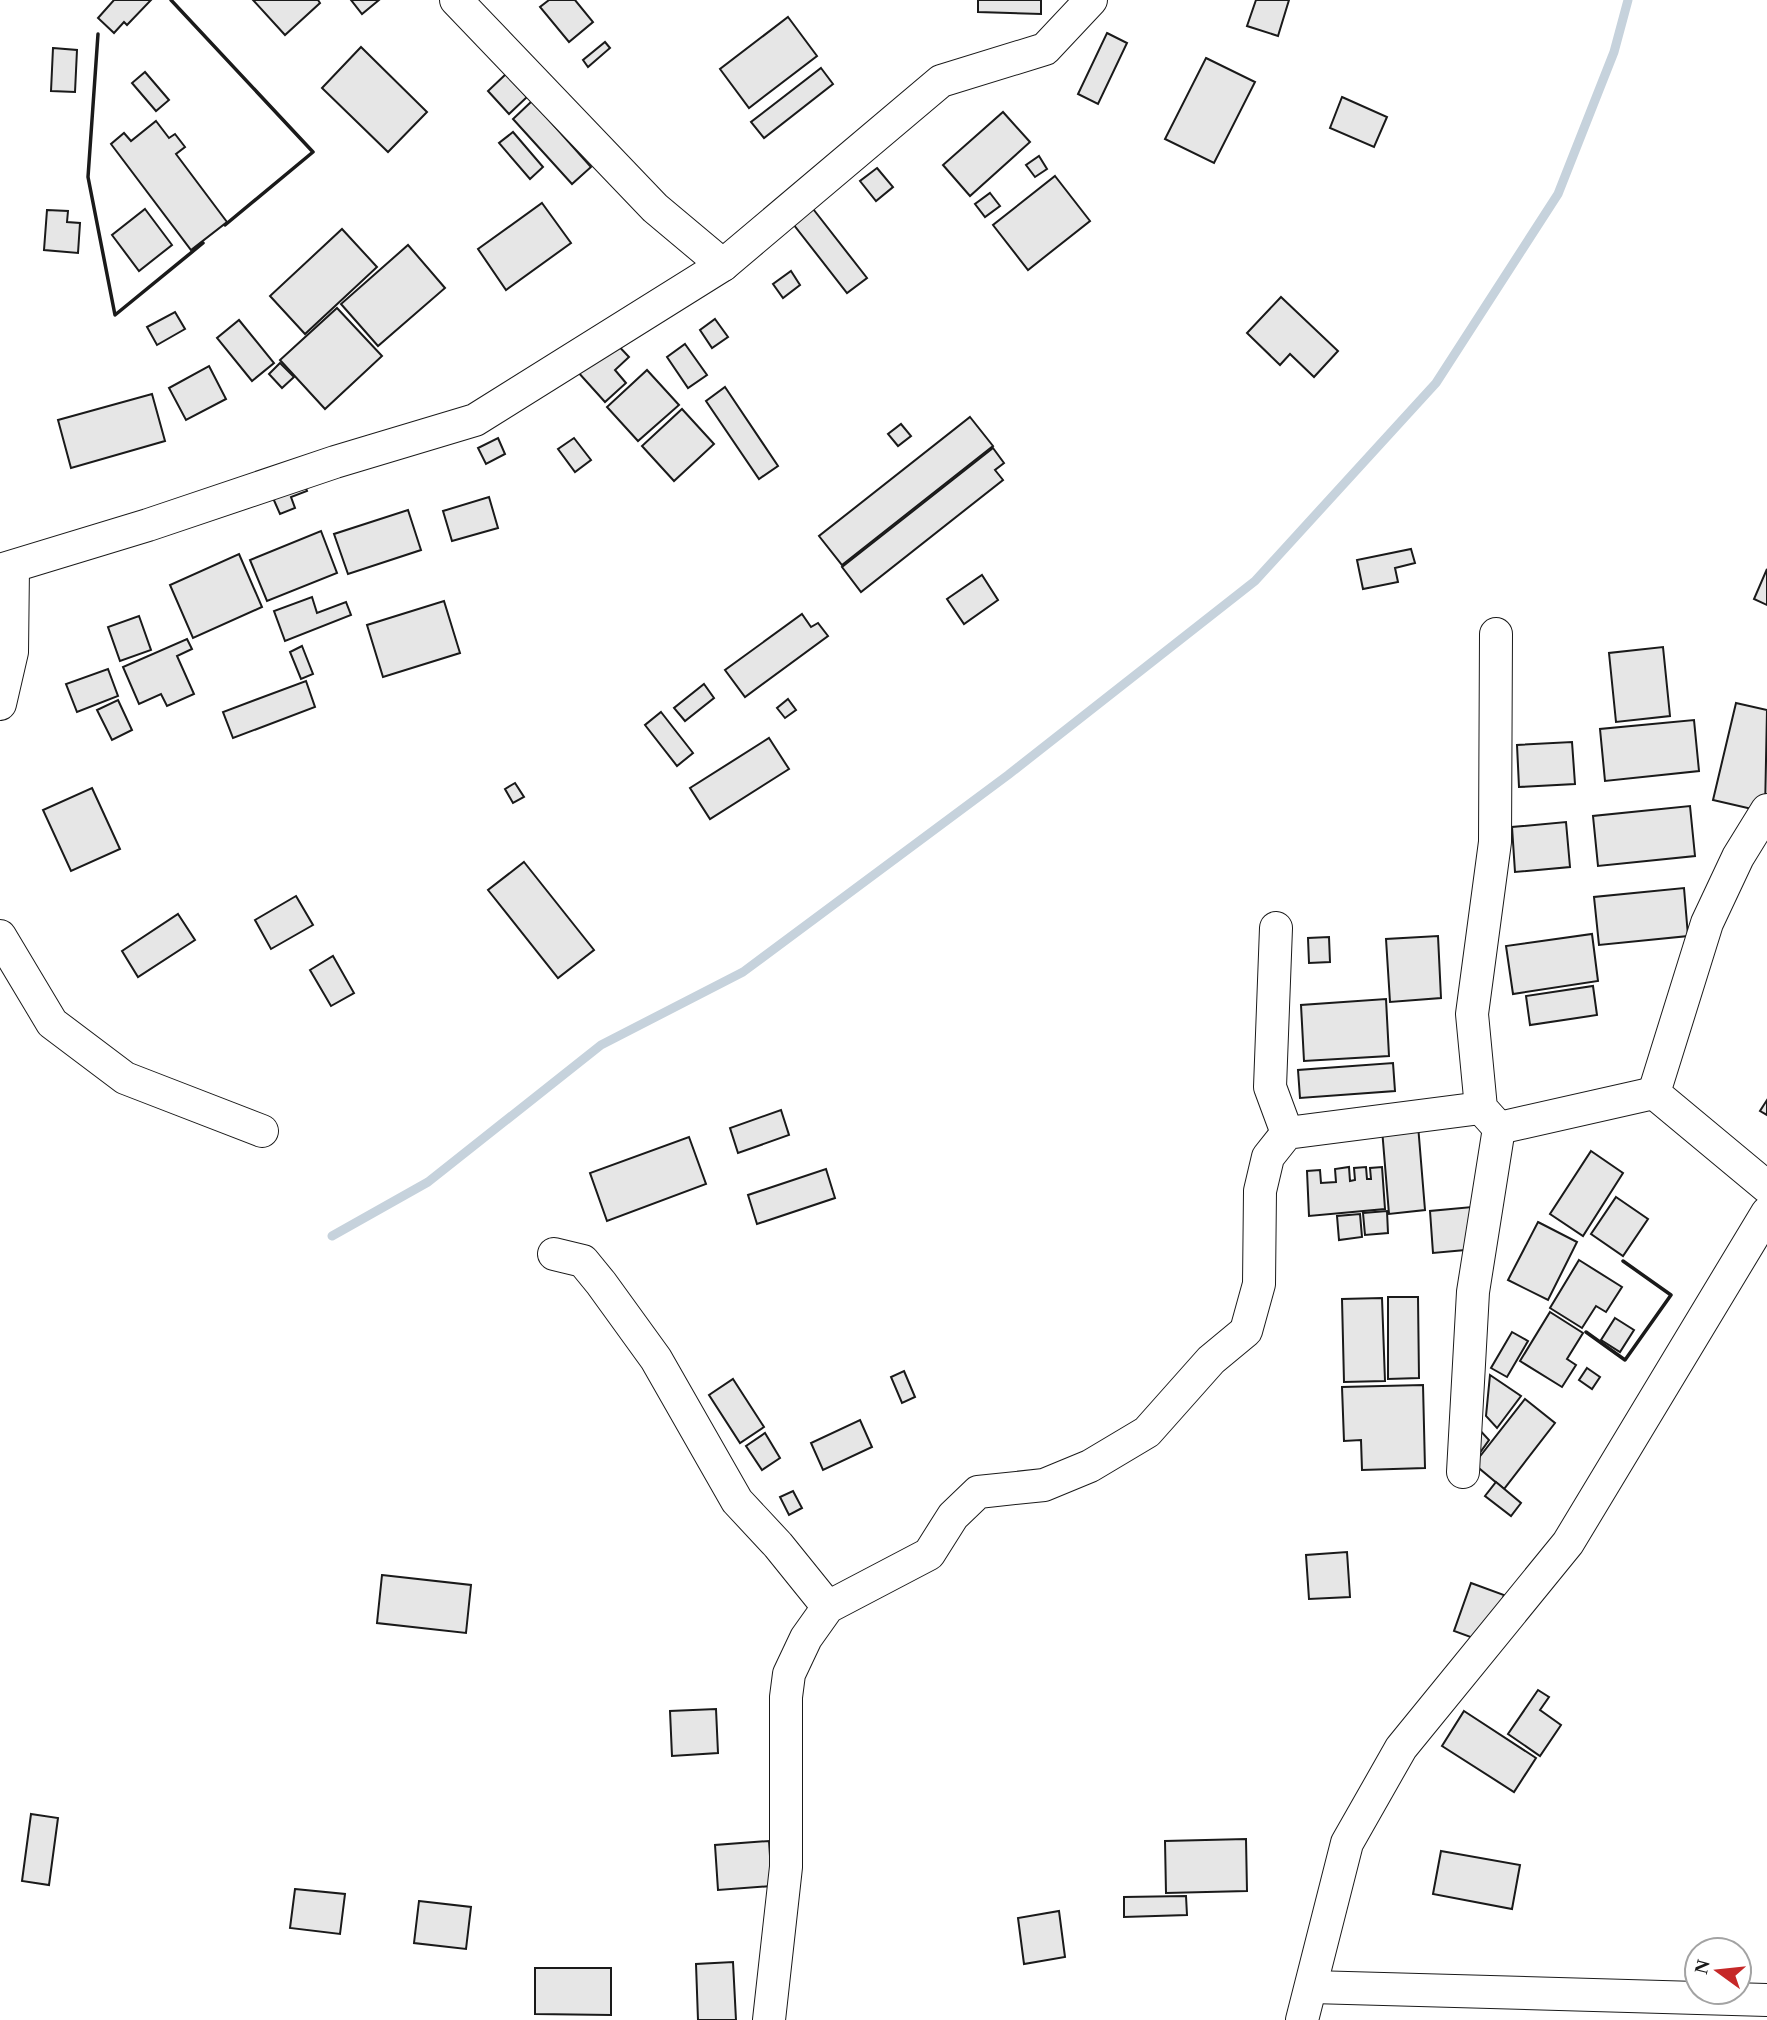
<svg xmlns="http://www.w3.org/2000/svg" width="1767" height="2020" font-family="'Times New Roman',serif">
	<rect width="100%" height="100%" fill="#fff"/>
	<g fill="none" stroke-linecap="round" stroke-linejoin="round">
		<path stroke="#c6d2dc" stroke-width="9" d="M332,1236L428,1182L601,1045L743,972L1008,775L1255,581L1436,383L1558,194L1614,52L1628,0"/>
	</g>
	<g fill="#e6e6e6" stroke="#1a1a1a" stroke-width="2">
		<path d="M114,0H151L127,25L124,22L114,33L98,18Z"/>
		<path d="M253,0H318L320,3L285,35Z"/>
		<path d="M351,0H379L362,14Z"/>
		<path d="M549,0H575L593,22L569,42L540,7Z"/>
		<path d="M978,0H1041V14L978,12Z"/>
		<path d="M1256,0H1289L1278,36L1247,26Z"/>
		<path d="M788,17L817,56L749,108L720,69Z"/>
		<path d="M1107,33L1127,43L1098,104L1078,94Z"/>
		<path d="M605,42L610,48L588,67L583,60Z"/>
		<path d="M361,47L427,112L388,152L322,88Z"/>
		<path d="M53,48L77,50L75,92L51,91Z"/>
		<path d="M1206,58L1255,82L1214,163L1165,139Z"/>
		<path d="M821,68L833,84L764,138L751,122Z"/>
		<path d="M145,72L169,100L156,111L132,83Z"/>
		<path d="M506,74L527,97L509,114L488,91Z"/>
		<path d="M1342,97L1387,117L1374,147L1330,128Z"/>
		<path d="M532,101L591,167L572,184L513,119Z"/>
		<path d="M1003,112L1030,142L970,196L943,165Z"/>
		<path d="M156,121L169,138L175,134L185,147L176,154L227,222L191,250L111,144L124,133L131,141Z"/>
		<path d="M513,132L543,167L530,179L499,143Z"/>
		<path d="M1039,156L1047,169L1035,177L1026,165Z"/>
		<path d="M877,168L893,187L876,201L860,181Z"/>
		<path d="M1055,176L1090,221L1028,270L993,225Z"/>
		<path d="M990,193L1000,206L985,217L975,204Z"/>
		<path d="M542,203L571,243L506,290L478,249Z"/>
		<path d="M810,205L867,278L847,293L790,220Z"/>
		<path d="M145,209L172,245L139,271L112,235Z"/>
		<path d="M47,210L68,211L67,222L80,223L78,253L44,250Z"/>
		<path d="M342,229L377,267L305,334L270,296Z"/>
		<path d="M408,245L445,288L378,346L341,304Z"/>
		<path d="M791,271L800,285L783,298L773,284Z"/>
		<path d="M1281,297L1338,351L1314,377L1290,354L1280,365L1247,333Z"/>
		<path d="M337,308L382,356L325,409L280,360Z"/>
		<path d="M175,312L185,329L157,345L147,327Z"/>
		<path d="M715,319L728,337L712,348L700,330Z"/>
		<path d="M239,320L274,363L252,381L217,338Z"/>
		<path d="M612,339L629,357L615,370L626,383L605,402L577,371Z"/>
		<path d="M685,344L707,375L688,388L667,357Z"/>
		<path d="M280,363L294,377L282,388L269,374Z"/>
		<path d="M209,366L226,399L186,420L169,388Z"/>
		<path d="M647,370L679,405L638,441L607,407Z"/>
		<path d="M725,387L778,466L759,479L706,401Z"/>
		<path d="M152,394L165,441L71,468L58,420Z"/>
		<path d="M682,409L714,444L674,481L642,446Z"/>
		<path d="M970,417L993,446L842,565L819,536Z"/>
		<path d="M901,424L911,436L898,446L888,434Z"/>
		<path d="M498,438L505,454L486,464L478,448Z"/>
		<path d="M574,438L591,460L575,472L558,449Z"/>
		<path d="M993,448L1004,463L995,470L1003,480L861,592L842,567Z"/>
		<path d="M302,478L307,491L291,497L295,508L280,514L273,498Z"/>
		<path d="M489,497L498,528L452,541L443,511Z"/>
		<path d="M408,510L421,550L348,574L334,534Z"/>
		<path d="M321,531L337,573L267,601L250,560Z"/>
		<path d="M1411,549L1415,563L1395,568L1398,582L1363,589L1357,560Z"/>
		<path d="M239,554L262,607L193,638L170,585Z"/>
		<path d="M1767,569V605L1754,599Z"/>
		<path d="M982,575L998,600L964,624L947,599Z"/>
		<path d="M312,597L317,613L346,602L351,615L285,641L274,611Z"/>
		<path d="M444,601L460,653L383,677L367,625Z"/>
		<path d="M802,614L811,627L818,623L828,636L745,697L725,670Z"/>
		<path d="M139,616L151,650L120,661L108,627Z"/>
		<path d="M187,639L192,649L177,656L194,694L167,706L161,694L139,704L123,667Z"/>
		<path d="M302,646L313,674L301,679L290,652Z"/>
		<path d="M1663,647L1670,716L1616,722L1609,653Z"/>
		<path d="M108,669L118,696L77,712L66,684Z"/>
		<path d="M306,681L315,707L233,738L223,712Z"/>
		<path d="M704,684L714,698L685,721L674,708Z"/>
		<path d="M788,699L796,710L785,718L777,708Z"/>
		<path d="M118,700L132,730L112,740L97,710Z"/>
		<path d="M1736,703L1767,710L1765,812L1713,800Z"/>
		<path d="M661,712L693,753L677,766L645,725Z"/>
		<path d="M1694,720L1699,771L1605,781L1600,729Z"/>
		<path d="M769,738L789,769L710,819L690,788Z"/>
		<path d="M1572,742L1575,784L1519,787L1517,745Z"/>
		<path d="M515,783L524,797L513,803L505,789Z"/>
		<path d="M92,788L120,849L71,871L43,810Z"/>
		<path d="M1690,806L1695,856L1598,866L1593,816Z"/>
		<path d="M1566,822L1570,867L1515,872L1512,827Z"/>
		<path d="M524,862L594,950L558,978L488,890Z"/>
		<path d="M1684,888L1688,936L1599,945L1594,897Z"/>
		<path d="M296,896L313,925L271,949L255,920Z"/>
		<path d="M178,914L195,940L138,977L122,951Z"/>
		<path d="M1592,934L1598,981L1513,994L1506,946Z"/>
		<path d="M1438,936L1441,998L1390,1002L1386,939Z"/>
		<path d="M1329,937L1330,962L1309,963L1308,938Z"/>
		<path d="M333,956L354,993L331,1006L310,970Z"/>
		<path d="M1593,986L1597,1015L1530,1025L1526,996Z"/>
		<path d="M1386,999L1389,1056L1304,1061L1301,1005Z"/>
		<path d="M1393,1063L1395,1091L1300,1098L1298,1070Z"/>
		<path d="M1767,1100V1115L1760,1111Z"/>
		<path d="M781,1110L789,1135L738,1153L730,1128Z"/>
		<path d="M1418,1125L1425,1210L1389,1214L1382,1129Z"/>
		<path d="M689,1137L706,1184L607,1221L590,1173Z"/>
		<path d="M1591,1151L1623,1173L1583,1236L1550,1214Z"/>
		<path d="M1349,1167L1350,1181L1355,1180L1354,1168L1366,1167L1367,1179H1371L1370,1168L1382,1167L1385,1209L1309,1216L1307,1171L1320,1170L1321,1183L1336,1182L1335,1169Z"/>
		<path d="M826,1169L835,1198L757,1224L748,1195Z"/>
		<path d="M1616,1197L1648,1219L1623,1256L1591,1234Z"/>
		<path d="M1472,1207L1476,1249L1433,1253L1430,1211Z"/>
		<path d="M1387,1211L1388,1233L1365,1235L1363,1213Z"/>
		<path d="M1360,1214L1362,1237L1339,1240L1337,1216Z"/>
		<path d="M1538,1222L1577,1242L1548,1300L1508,1280Z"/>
		<path d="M1579,1260L1622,1287L1606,1312L1596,1306L1582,1328L1550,1308Z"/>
		<path d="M1388,1297H1418L1419,1378L1388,1379Z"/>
		<path d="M1382,1298L1385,1381L1344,1382L1342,1299Z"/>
		<path d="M1550,1312L1583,1333L1567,1359L1576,1365L1562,1387L1520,1361Z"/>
		<path d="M1615,1318L1634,1330L1620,1352L1601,1340Z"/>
		<path d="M1512,1332L1528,1341L1507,1377L1491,1368Z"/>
		<path d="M1587,1368L1600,1377L1592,1389L1579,1380Z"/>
		<path d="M904,1371L915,1397L902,1403L891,1377Z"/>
		<path d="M1490,1375L1521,1396L1497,1428L1486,1416Z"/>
		<path d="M733,1379L764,1427L740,1443L709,1395Z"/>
		<path d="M1423,1385L1425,1468L1362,1470L1361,1440L1344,1441L1342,1387Z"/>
		<path d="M1525,1399L1555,1423L1504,1489L1474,1464Z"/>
		<path d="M860,1420L872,1447L823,1470L811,1443Z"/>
		<path d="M1476,1426L1489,1440L1474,1461Z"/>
		<path d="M765,1433L780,1458L762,1470L746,1446Z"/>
		<path d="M1496,1482L1521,1503L1511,1516L1485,1496Z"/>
		<path d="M793,1491L802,1508L789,1515L780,1497Z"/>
		<path d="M1347,1552L1350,1597L1309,1599L1306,1555Z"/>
		<path d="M382,1575L471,1585L466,1633L377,1623Z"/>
		<path d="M1471,1583L1504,1595L1487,1643L1454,1631Z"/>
		<path d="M1538,1690L1549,1697L1540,1710L1561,1725L1540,1756L1508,1734Z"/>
		<path d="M716,1709L718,1753L672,1756L670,1711Z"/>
		<path d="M1464,1711L1536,1758L1514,1792L1442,1746Z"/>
		<path d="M31,1814L58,1818L49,1885L22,1881Z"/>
		<path d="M1246,1839L1247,1891L1166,1893L1165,1841Z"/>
		<path d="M769,1841L772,1886L718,1890L715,1845Z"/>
		<path d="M1441,1851L1520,1865L1512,1909L1433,1894Z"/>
		<path d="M295,1889L345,1894L340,1934L290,1928Z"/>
		<path d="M1186,1896L1187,1915L1124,1917V1897Z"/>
		<path d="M419,1901L471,1907L466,1949L414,1943Z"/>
		<path d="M1059,1911L1065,1957L1024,1964L1018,1918Z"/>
		<path d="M733,1962L736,2020H698L696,1964Z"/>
		<path d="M535,1968H611V2015L535,2014Z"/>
	</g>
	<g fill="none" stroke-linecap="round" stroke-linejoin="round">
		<g stroke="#1a1a1a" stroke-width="34">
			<g id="minor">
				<path d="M456,0L655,208L723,265"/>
				<path d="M0,570L148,525L335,462L475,420L723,265L941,81L1045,49L1091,0"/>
				<path d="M1496,634L1495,842L1472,1014L1481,1108L1499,1128"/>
				<path d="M0,704L12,652L13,568"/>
				<path d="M1767,810L1738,857L1707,923L1654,1093L1767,1187"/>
				<path d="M1276,928L1270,1087L1287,1133"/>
				<path d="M0,936L52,1023L125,1078L262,1131"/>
				<path d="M1499,1128L1654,1093"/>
				<path d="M554,1254L583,1261L601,1283L656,1359L737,1501L778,1545L828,1607"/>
				<path d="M1463,1472L1473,1292L1499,1128"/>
				<path d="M1312,1987L1767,2000"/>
				<path d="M769,2020L786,1867V1697L789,1674L806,1638L828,1607L929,1554L953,1516L978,1492L1044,1485L1090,1466L1147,1432L1211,1360L1246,1331L1259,1284L1260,1191L1268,1157L1287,1133L1481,1108"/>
				<path d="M1302,2020L1347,1843L1401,1748L1568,1543L1767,1213"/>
			</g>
		</g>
		<use href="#minor" stroke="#fff" stroke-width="32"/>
		<g stroke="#1a1a1a" stroke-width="3.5">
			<path d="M171,0L313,152L225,225"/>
			<path d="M98,34L88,177L115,315L203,243"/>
			<path d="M1586,1332L1625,1360L1671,1295L1623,1261"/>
		</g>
	</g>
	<g transform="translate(1718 1971) rotate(285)"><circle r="33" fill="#ffffff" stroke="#a3a3a3" stroke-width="2"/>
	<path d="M0-5L12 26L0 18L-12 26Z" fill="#c62828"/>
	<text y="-10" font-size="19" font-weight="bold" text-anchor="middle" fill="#1a1a1a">N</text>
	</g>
</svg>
